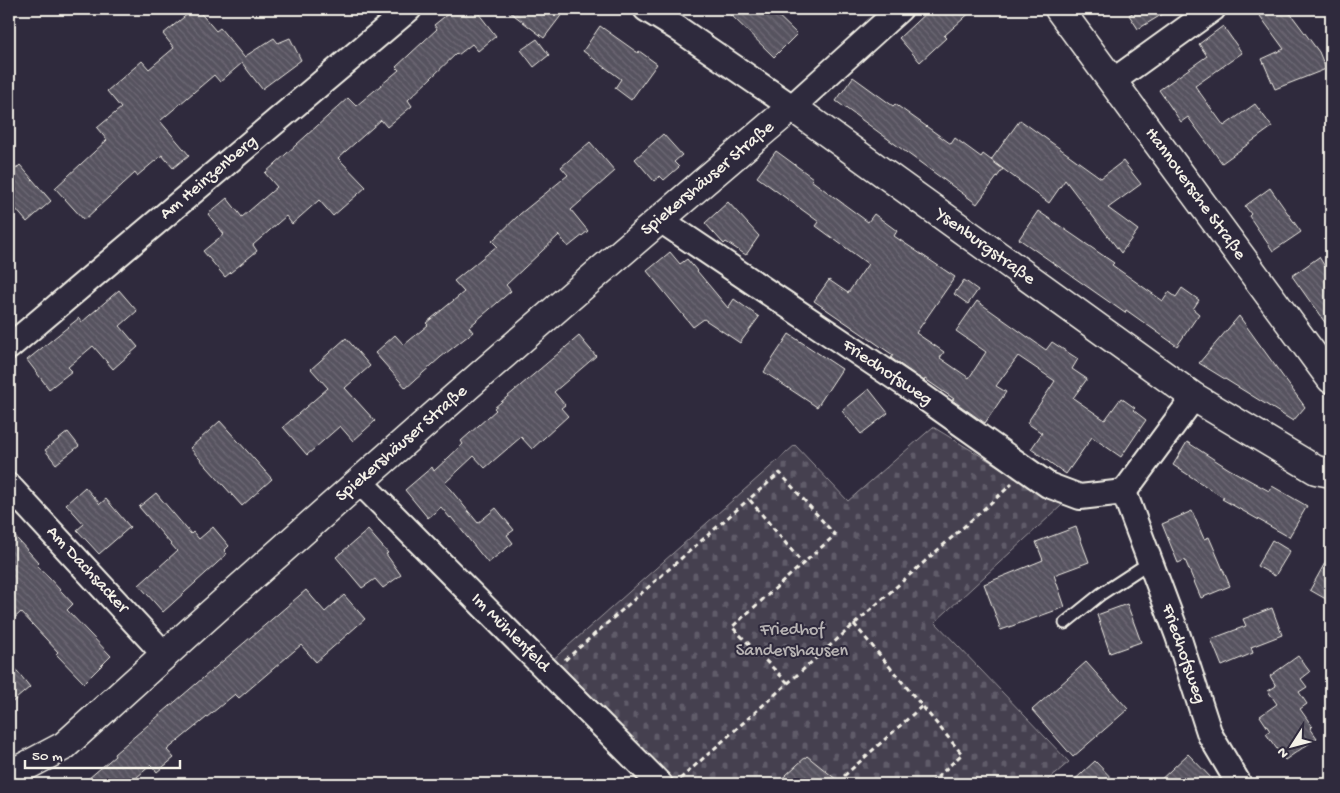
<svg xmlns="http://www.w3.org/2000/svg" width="1340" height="793" viewBox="0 0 1340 793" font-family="'Gochi Hand',sans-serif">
  <defs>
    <pattern id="cemetery-stones" width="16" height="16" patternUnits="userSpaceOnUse" patternTransform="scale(1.25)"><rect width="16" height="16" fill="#454050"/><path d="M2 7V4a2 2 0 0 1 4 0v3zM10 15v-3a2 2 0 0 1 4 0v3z" fill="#605c69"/></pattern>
    <pattern id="building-back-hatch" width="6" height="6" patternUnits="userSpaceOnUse" patternTransform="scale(1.25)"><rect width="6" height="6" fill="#56525f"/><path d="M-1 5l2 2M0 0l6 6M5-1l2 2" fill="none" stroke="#6f6b76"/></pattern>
  </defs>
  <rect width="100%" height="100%" fill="#2f2a3d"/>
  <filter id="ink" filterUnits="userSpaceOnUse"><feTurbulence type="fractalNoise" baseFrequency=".02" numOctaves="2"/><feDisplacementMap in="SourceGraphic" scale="10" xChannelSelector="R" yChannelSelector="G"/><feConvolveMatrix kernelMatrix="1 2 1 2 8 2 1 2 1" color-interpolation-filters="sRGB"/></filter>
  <g filter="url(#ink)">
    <polygon fill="url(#cemetery-stones)" stroke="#9c989c" points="933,427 1062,505 935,622 1069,762 1043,784 672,784 550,662 795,445 848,501"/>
    <g fill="url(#building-back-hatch)" stroke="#f4f1e8">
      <polygon points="194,9 197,9 216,31 220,28 244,57 274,38 278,43 290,38 301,60 262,89 242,63 220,82 214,75 160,121 189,155 173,168 162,155 137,176 135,173 84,220 55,188 107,140 97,128 121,108 107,91 142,61 149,69 174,48 163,34"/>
      <polygon points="454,9 475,9 496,36 478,51 472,44 458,55 457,53 408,100 412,106 387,127 381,120 338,158 366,187 333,216 319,200 292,224 286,216 253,245 257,251 225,277 203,251 224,234 208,214 227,198 242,217 277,187 265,173 348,98 356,106 399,70 396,67 437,29 434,25"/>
      <polygon points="506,9 566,9 544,38"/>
      <polygon points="725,9 771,9 797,34 774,57"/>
      <polygon points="930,9 974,9 944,36 946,38 920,62 899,38"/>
      <polygon points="1139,9 1171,9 1138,29 1129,15"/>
      <polygon points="1255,9 1287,9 1319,52 1326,69 1275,89 1262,59 1284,49"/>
      <polygon points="600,26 638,53 639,51 657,64 631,100 615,88 621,79 583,51"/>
      <polygon points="1223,26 1242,53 1195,86 1224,126 1255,104 1272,127 1222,163 1188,117 1181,122 1159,90 1207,56 1199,44"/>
      <polygon points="537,39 549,55 534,67 521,50"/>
      <polygon points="853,77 893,106 895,104 951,144 955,138 981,157 983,154 1003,169 977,204 836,101"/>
      <polygon points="1020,120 1101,178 1123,161 1141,184 1108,208 1138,230 1121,253 1065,180 1049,203 991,160"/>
      <polygon points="663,134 682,155 674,162 679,167 664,180 660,176 654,181 635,159"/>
      <polygon points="590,142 615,171 571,210 588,231 568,247 559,235 506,285 511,291 469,327 473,332 441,357 406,388 375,353 395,335 404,345 428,325 426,323 464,292 454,281 497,246 492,241 520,214 568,175 561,167"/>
      <polygon points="776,151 813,178 811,180 868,222 874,214 897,231 894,236 955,277 916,333 944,352 940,358 969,378 986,352 956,331 977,301 1046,350 1052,342 1078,359 1072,369 1087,379 1073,398 1105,420 1121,398 1135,408 1133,410 1146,420 1121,457 1092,437 1066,474 1031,449 1042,433 1027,423 1055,381 1018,356 996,386 1006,392 985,423 952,400 954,399 925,379 924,381 891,358 893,355 814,301 829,280 848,293 868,264 816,226 819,222 757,177"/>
      <polygon points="20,165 51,201 27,222 9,201 9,175"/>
      <polygon points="1270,188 1301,232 1273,251 1249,216 1251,214 1245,206"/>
      <polygon points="728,202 759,236 746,255 726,242 724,244 705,223"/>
      <polygon points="1038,211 1114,263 1112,265 1163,301 1169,292 1176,297 1182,288 1199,300 1193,309 1199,314 1177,346 1126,310 1125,313 1019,239"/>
      <polygon points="670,252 680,264 687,259 728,308 734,299 759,317 740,343 704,319 693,327 647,271"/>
      <polygon points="1319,257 1331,276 1331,331 1292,276"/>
      <polygon points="964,280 978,290 968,304 954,294"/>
      <polygon points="119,290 137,311 120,326 138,347 113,369 93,346 68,367 72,371 49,389 27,360 79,318 82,322"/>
      <polygon points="1239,316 1305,407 1293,421 1199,363"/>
      <polygon points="789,334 842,369 817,407 764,372"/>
      <polygon points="579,336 596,356 554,392 565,405 561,408 568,416 532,449 521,437 485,468 474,456 445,483 478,523 496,508 514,530 507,535 513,543 488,563 451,517 450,518 441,507 428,518 405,490 432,467 434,471 463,444 461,441 496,410 494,408"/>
      <polygon points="346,338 370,366 345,388 375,421 353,441 340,426 307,455 283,427 328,388 311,369"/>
      <polygon points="869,389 888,413 861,434 842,411"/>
      <polygon points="220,421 272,479 242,506 190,448"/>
      <polygon points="68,432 79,446 56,464 45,450"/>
      <polygon points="1187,442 1229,469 1269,491 1272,486 1307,506 1289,537 1222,499 1224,498 1173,465"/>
      <polygon points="85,487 100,504 106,499 130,527 99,554 77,530 84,524 66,504"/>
      <polygon points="156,493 191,534 193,532 199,539 213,527 229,546 224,551 227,554 163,612 139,585 177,551 139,507"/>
      <polygon points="1192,511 1204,539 1209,537 1230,586 1201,598 1185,560 1178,563 1162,524"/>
      <polygon points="1076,527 1089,562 1054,575 1065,607 1001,630 984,584 1043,560 1036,542"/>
      <polygon points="9,530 39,563 37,565 73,604 67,610 111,656 84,683 56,654 58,652 21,612 9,623"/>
      <polygon points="368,530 388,553 386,554 401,575 383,588 375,579 362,588 336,557"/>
      <polygon points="1272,540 1290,551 1275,576 1257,566"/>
      <polygon points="1331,552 1331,602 1310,590"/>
      <polygon points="306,590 325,612 344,595 365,619 316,662 301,645 239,698 235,694 167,750 174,758 157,772 151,765 129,784 82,784 115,756 114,754"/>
      <polygon points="1127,604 1141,642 1110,653 1097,615"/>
      <polygon points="1272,608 1282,635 1251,647 1253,653 1222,666 1211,639 1246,626 1243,619"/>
      <polygon points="1298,656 1310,672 1301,679 1307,687 1299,692 1307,704 1300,709 1312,726 1310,728 1317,738 1285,760 1266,734 1270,731 1260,716 1277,704 1268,691 1276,686 1270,676"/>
      <polygon points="9,661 30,687 9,705"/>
      <polygon points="1086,662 1128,709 1073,757 1032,710"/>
      <polygon points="1188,754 1217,784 1156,784"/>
      <polygon points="807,756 842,784 776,784"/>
      <polygon points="1095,761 1117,784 1070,784"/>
    </g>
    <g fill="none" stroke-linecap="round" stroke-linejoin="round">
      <defs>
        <polyline id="lane" points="1065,623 1101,594 1150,562"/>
        <g id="street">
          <polyline points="646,9 677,28 792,107 900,9"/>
          <polyline points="1113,81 1213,9"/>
          <polyline points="659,219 915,391 1048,485 1080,497 1124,492 1178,636 1210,735 1239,784"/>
          <polyline points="9,347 409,9"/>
          <polyline points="359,481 660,784"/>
          <polyline points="9,486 165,655"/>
          <polyline points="1124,492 1194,397"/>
        </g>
        <g id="secondary">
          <polyline points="1059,9 1331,379"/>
          <path d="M 9,775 L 64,746 C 303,529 545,316 792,107 L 1194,397 L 1316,470 L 1331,473"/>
        </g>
      </defs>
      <use href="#lane" stroke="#f4f1e8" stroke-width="15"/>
      <use href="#street" stroke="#f4f1e8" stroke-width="28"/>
      <use href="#secondary" stroke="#f4f1e8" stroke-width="31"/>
      <g stroke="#f4f1e8" stroke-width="3" stroke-dasharray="5 4" stroke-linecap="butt">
        <polyline points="854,624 962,754 930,784"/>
        <polyline points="565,660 749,499"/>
        <polyline points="788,683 732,627 835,535 780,473 749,499 803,564"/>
        <polyline points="844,776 922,706"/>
        <polyline points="680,779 1012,484"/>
      </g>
      <use href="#lane" stroke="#2f2a3d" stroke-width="11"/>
      <use href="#street" stroke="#2f2a3d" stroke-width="24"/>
      <use href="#secondary" stroke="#2f2a3d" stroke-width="28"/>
    </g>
  </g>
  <g text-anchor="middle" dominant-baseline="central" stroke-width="4" stroke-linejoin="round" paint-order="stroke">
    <g font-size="18" fill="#f4f1e8" stroke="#2f2a3d">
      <text transform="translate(209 178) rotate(-40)">Am Heinzenberg</text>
      <text transform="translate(708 179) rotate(-40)">Spiekershäuser Straße</text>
      <text transform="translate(1195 194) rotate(54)">Hannoversche Straße</text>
      <text transform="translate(985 247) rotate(36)">Ysenburgstraße</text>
      <text transform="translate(887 373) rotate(34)">Friedhofsweg</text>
      <text transform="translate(402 444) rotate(-41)">Spiekershäuser Straße</text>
      <text transform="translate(87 570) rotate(47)">Am Dachsacker</text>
      <text transform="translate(510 633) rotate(45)">Im Mühlenfeld</text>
      <text transform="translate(1183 654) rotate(71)">Friedhofsweg</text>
    </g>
    <g font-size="18" fill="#b7b3b3" stroke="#2f2a3d">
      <text x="792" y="630">Friedhof<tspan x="792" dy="21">Sandershausen</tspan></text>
    </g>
  </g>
  <rect width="1340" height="793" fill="none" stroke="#2f2a3d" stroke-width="30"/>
  <rect x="15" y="15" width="1310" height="763" fill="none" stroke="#f4f1e8" stroke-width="2" filter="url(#ink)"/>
  <g transform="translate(1292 746) rotate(234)" stroke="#2f2a3d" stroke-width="4" paint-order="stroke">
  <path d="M0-4L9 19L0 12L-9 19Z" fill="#f4f1e8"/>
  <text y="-8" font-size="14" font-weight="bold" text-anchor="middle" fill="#f4f1e8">N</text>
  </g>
  <path d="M25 760v8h155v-8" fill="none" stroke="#f4f1e8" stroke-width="2.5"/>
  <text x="32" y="760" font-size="15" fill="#f4f1e8" stroke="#2f2a3d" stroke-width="4" paint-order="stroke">50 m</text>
</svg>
